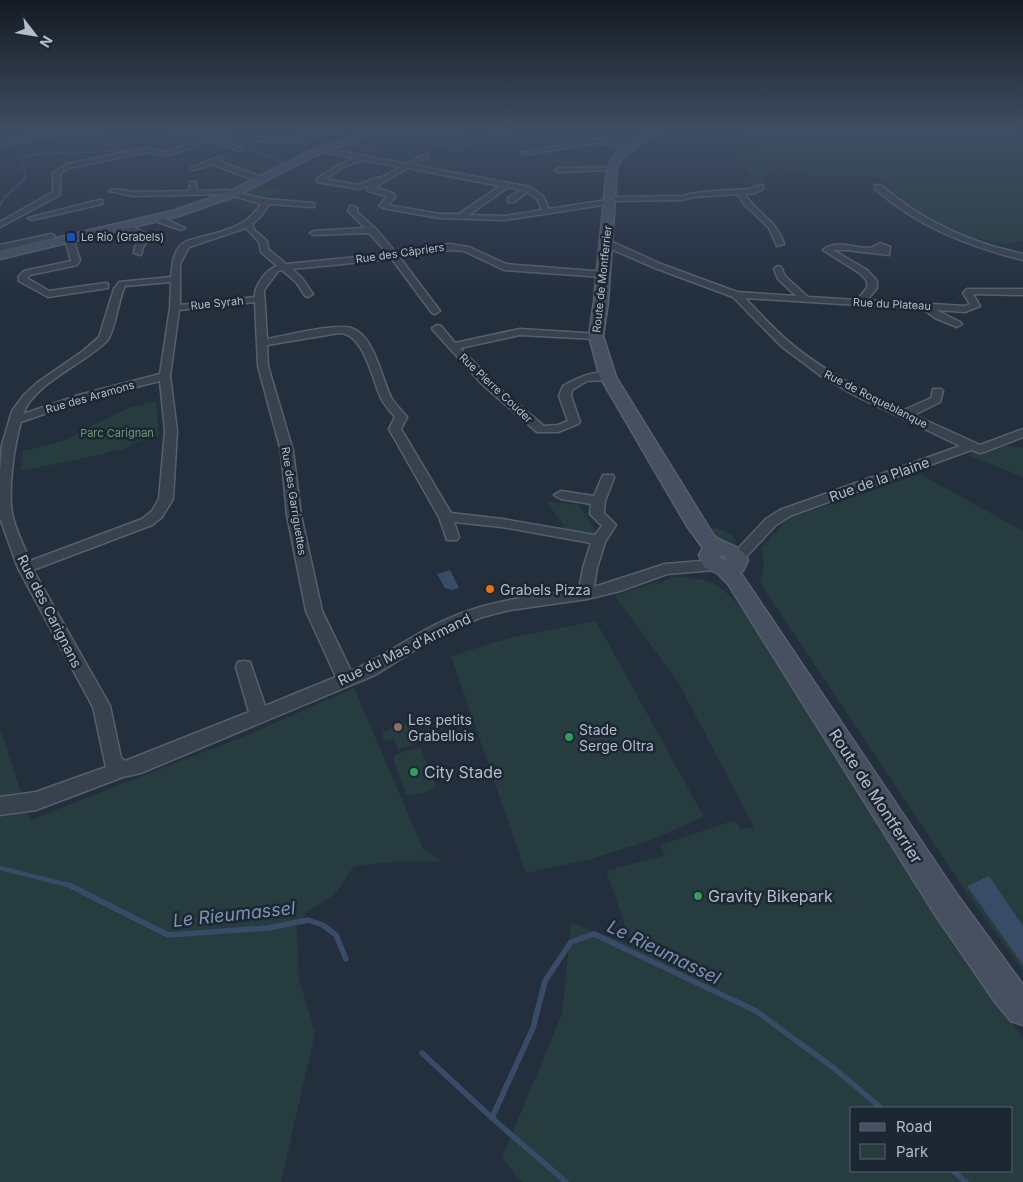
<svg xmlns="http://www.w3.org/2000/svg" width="1023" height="1182" viewBox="0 0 1023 1182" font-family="Inter,sans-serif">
  <rect width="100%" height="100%" fill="#242f3e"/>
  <g fill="#263c3f" fill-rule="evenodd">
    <polygon points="389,129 457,129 460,130 457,132 478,136 464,138 466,139 462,142 470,143 491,135 461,151 391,140 371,151 345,146"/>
    <polygon points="740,129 802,129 852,133 851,129 1023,129 1023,241 1005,244 960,235 904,203 878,175 808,175 787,169 775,168 755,186 741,181 751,176 738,157 756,155 760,147 749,146"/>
    <polygon points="246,160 265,161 256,164 270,170 260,175 254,175 264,172 263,170 254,169 248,173 244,171 246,170 244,168 241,170 231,166"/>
    <polygon points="260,185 282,190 264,199 242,194"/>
    <polygon points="227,198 240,198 260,204 255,213 218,201"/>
    <polygon points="156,401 159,435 135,442 122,450 108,452 104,454 20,471 23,451 66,440 89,427 129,408"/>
    <polygon points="995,444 1023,448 1023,477 968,455"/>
    <path d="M 920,474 L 1023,531 L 1023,971 L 968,895 L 760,583 C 763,570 766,561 761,548 L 787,519 Z"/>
    <polygon points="546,501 579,505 597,533 561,528 564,525"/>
    <path d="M 708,528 C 719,527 734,532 737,544 L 720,541 Z"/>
    <path d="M 672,577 C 715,578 718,583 747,614 L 921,895 L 1023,1038 L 1023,1182 L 522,1182 L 502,1158 L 562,1014 L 571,923 L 632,945 L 606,871 L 665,855 L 660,845 L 735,820 L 741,829 L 754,827 L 678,682 L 615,596 L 656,582 L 658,584 ZM 852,1108 L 1012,1108 L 1012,1171 L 852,1171 Z"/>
    <polygon points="596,621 704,817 648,841 591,859 526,873 451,656 509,638"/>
    <polygon points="354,688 423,849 444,862 405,861 354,866 334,895 308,911 297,925 299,979 315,1033 281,1182 0,1182 0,728 30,820 250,734"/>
    <polygon points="413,721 422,741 398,750 393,738 385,741 382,732"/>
    <path d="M 416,748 L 421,749 L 436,785 C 430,792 416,796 406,795 L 393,758 L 396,754 Z"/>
  </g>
  <g fill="#394c67">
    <polygon points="450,570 459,588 452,590 445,588 437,574"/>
    <polygon points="989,876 1023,926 1023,965 967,886"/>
  </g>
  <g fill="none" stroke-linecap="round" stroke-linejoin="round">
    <g stroke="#394c67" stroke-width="2">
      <polyline points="225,132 220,137 284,163"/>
      <polyline points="0,205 5,197 26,177 21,159 34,154 137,150 178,134 208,135 232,129"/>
    </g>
    <polyline stroke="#394c67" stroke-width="4.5" points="0,868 72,886"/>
    <g stroke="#394c67" stroke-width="5.5">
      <polyline points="69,885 168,935 268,928 308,920 323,925 336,935 346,959"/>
      <polyline points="422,1053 492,1118 533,1028 545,981 571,942 594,934 756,1011 835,1069 881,1108"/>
      <polyline points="492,1118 566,1182"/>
      <polyline points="953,1171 966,1182"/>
    </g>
    <defs>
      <g id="street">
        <polygon points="79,129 105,129 61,134 0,146 0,142 61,130"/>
        <path d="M 334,129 L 343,129 L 298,143 L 256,141 L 253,139 L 256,137 C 289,139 302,139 334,129 Z"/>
        <polygon points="503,129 512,129 493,136 490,134"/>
        <polygon points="208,137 221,140 244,150 239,151 208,141 167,156 147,152 69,168 60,174 60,195 0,227 0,222 53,192 53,173 67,164 147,148 167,152"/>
        <polygon points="595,139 611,141 629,150 626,152 608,144 595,143 524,155 521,153"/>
        <path d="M 322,148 L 406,164 L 424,155 L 428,155 L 428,157 L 414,165 L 530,187 L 543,196 L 549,209 L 607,200 L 607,197 L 610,197 L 682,196 C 703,190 725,191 747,189 C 753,189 757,185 763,185 L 763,189 L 755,193 L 745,194 C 757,215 775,217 784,244 L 777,246 L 769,228 L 744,204 L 738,194 L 693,197 L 682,200 L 612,201 L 609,204 L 505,220 L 439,218 L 383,208 L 379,206 L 387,196 L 368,191 L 367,186 L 359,189 L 317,182 L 317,178 L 339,165 L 354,158 L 320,151 L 319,150 ZM 362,160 L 401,167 L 380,178 L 375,178 L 358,185 L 326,179 L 343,167 ZM 408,168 L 500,186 L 459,214 L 439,214 L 388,205 L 395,197 L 393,193 L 375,187 ZM 508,187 L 521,190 L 508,198 L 508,202 L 514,202 L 527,192 L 537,199 L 542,210 L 505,216 L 469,215 Z"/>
        <polygon points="221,156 224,158 218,161 267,179 263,181 243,176 212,164 194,170 191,168"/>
        <polygon points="614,167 614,169 612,170 558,172 555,170 558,168"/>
        <path d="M 190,182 L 196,182 L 197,191 L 227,190 L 264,199 L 314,203 L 314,207 L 311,207 L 269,204 L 261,216 L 252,224 L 255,231 L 267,241 L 268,249 L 286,264 L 388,254 L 369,233 L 314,235 L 310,233 L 314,231 L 365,228 L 348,211 L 350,206 L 353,206 L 357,208 L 357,212 L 375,228 L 396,253 L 449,244 L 469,247 L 506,264 L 606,272 L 606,276 L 603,277 L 504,270 L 464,251 L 449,250 L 400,258 L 440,311 L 435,314 L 432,313 L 392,259 L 292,269 L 302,278 L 313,294 L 308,297 L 305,296 L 296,282 L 282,270 L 278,271 L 264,290 L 267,339 C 284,336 336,323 351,328 C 375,335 381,379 392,399 C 396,405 402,411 407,417 L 401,429 L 451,513 L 502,519 L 595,535 L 602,526 L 590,514 L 591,504 L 561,499 L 554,495 L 561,491 L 594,496 L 603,475 L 613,475 L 614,478 L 605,501 L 604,513 L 616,525 L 605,542 L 597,568 L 594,587 L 665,564 L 714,560 L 719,561 L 721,565 L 719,569 L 714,570 L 667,574 L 620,591 L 587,599 L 510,610 L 482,617 L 456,628 L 418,648 L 375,675 L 141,773 L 123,777 L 36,810 L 0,815 L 0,797 L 36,792 L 106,767 L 93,707 L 18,568 L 0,518 L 0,472 L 2,445 L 12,411 L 24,395 L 38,382 L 83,351 L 99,337 L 114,289 L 119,282 L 171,277 C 172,266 173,252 182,244 C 187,240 195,239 201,237 C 225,231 247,226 261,204 L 227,194 L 134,196 L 109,191 L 113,189 L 134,192 L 189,191 ZM 246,228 L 259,242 L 261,252 L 277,266 C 267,269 254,286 255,297 L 180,305 L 180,264 L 189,247 ZM 171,282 L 170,308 L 160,374 L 79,395 L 23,414 C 35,382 83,365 107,341 C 115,332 118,300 125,286 ZM 255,302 L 258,366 L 281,451 L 287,515 L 306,611 L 336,677 L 265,706 L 250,662 L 244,661 L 238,662 L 236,667 L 249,712 L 125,761 L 121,758 L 110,706 L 33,570 L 152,525 L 162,517 L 173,499 L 177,431 L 170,376 L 179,310 ZM 339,333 C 364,333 372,379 381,398 C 384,405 390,411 395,417 L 389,429 L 439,517 L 447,540 L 457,540 L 459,537 L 454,522 L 502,527 L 591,543 L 583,568 L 579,590 C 533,596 488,600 445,620 C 413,634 384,657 351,671 L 322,611 L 301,515 L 293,451 L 268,366 L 267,345 ZM 160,381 L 165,431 L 159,499 L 152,511 L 142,519 L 30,561 C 24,547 17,532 13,518 C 7,493 14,446 21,422 L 87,399 Z"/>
        <path d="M 875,185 L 881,185 C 923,222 969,242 1023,254 L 1023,260 C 967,246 919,227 875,189 Z"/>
        <polygon points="99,200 102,200 102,204 32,220 28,218"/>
        <polygon points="155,217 161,217 185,228 181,230 155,221"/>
        <polygon points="123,225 129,225 151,236 143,247 141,255 134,253 135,247 142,237 123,229"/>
        <polygon points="51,234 55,236 54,238 0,251 0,245"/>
        <polygon points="66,237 73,239 80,260 77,265 30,275 27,278 49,291 105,283 108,284 108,288 48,297 19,281 19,276 24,271 71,261 65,239"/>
        <path d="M 604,242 L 615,243 L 661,264 L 737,292 L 796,296 L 778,279 L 774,269 L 778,266 L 781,267 L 785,276 L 808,297 L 857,300 L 867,288 L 867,281 L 861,274 L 823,250 C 836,239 853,248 868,248 C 872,248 876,245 880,243 L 890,247 L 889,255 L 846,250 L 833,250 L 867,270 L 877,281 L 877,288 L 867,300 L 965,306 L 970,304 L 963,293 L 967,289 L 1023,289 L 1023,295 L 973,294 L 980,306 L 965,312 L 936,310 L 960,322 L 962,324 L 957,327 L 935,318 L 923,309 L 745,298 C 759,313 773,328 789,342 C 823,371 863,391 904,410 L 931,398 L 933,389 L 941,389 L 943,391 L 940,402 L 914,415 L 980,445 L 1023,429 L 1023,437 L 984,452 L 980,453 L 971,450 L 790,516 L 776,525 L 743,560 L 733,560 L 731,557 L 733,554 L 766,519 L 780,510 L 960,446 L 856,396 L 821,376 L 781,346 L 733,297 L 655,268 L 604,246 Z"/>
        <path d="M 437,325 L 441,326 L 455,343 L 520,329 L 600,334 L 601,336 L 596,339 L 520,335 L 460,348 L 503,392 L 544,426 L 558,425 L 568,421 L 559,396 L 563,386 C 575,379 601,366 613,377 L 608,380 L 587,381 L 572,390 L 571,396 L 580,422 L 578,424 L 558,432 L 537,432 L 482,384 L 433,330 L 432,328 Z"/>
      </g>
      <g id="secondary">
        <polygon points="375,129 387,129 316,155 236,196 179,216 0,259 0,251 172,211 228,192 310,151"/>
        <path d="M 651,129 L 660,129 L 622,158 L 617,168 L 608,302 L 603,336 L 616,377 L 714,536 C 728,547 739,542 748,560 L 743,571 L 740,572 L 958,896 L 1023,985 L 1023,1025 L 1011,1021 L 995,1002 L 936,916 L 728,584 L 717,573 L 704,567 L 699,555 L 703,548 L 687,526 L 600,377 L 589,336 L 594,302 L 607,168 L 615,154 ZM 719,556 L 723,556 L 728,560 L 720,558 Z"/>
      </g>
    </defs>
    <use href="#street" stroke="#565f6c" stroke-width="3"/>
    <use href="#secondary" stroke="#565f6c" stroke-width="3"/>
    <use href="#street" fill="#38414e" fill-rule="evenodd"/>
    <use href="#secondary" fill="#465061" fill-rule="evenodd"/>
  </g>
  <linearGradient id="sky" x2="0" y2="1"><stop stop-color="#141a22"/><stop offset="0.44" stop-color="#3f4d63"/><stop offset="1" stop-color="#3f4d63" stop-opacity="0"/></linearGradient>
  <rect width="1023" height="294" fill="url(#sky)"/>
  <rect fill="#1a4fb4" stroke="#1d2633" stroke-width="2" x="66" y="232" width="10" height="10" rx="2.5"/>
  <circle fill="#e8710a" stroke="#1d2633" stroke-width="2" cx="490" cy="589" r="5"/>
  <circle fill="#8d6e63" stroke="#1d2633" stroke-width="2" cx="398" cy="727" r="5"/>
  <g fill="#2e9e5b" stroke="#1d2633" stroke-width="2">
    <circle cx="569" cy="737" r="5"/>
    <circle cx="414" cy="772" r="5"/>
    <circle cx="698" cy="896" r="5"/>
  </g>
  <g text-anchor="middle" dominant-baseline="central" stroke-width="5" stroke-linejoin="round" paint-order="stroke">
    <g font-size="11" fill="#b4bcc9" stroke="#1d2633" text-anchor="start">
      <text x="81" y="237">Le Rio (Grabels)</text>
    </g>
    <g font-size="11" fill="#b4bcc9" stroke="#1d2633">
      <text transform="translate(400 253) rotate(-8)">Rue des Câpriers</text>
      <text transform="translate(602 279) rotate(-84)">Route de Montferrier</text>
      <text transform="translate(217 303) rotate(-6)">Rue Syrah</text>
      <text transform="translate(892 304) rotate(3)">Rue du Plateau</text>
      <text transform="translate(496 388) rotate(43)">Rue Pierre Couder</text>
      <text transform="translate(90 397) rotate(-16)">Rue des Aramons</text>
      <text transform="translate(876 399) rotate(27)">Rue de Roqueblanque</text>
      <text transform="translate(294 501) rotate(81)">Rue des Garriguettes</text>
    </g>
    <g font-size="11" fill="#6b9a76" stroke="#1d2633">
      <text x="117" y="433">Parc Carignan</text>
    </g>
    <g font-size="14" fill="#b4bcc9" stroke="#1d2633">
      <text transform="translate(879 479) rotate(-20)">Rue de la Plaine</text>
      <text transform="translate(50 611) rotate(63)">Rue des Carignans</text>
      <text transform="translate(404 649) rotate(-26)">Rue du Mas d'Armand</text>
    </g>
    <g font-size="14" fill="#b4bcc9" stroke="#1d2633" text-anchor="start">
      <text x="500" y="589">Grabels Pizza</text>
      <text x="408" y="719">Les petits<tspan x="408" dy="16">Grabellois</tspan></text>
      <text x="579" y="729">Stade<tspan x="579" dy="16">Serge Oltra</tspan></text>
    </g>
    <g font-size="16" fill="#b4bcc9" stroke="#1d2633" text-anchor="start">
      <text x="424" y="772">City Stade</text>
      <text x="708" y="896">Gravity Bikepark</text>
    </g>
    <g font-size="16" fill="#b4bcc9" stroke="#1d2633">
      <text transform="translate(876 796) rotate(57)">Route de Montferrier</text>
    </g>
    <g font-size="18" font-style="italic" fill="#7c92b1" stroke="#1d2633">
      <text transform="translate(234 914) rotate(-6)">Le Rieumassel</text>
      <text transform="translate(664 952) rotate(26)">Le Rieumassel</text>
    </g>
  </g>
  <rect x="850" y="1107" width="162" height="65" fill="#1d2633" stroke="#59626f"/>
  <rect x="860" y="1123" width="25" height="8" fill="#465061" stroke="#59626f"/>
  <text x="896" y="1132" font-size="15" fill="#b4bcc9">Road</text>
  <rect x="860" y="1144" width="25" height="15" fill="#263c3f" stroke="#59626f"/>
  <text x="896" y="1157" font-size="15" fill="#b4bcc9">Park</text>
  <g transform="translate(35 35) rotate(121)" stroke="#1d2633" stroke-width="4" paint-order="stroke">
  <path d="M0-4L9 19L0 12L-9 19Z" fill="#b4bcc9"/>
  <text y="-8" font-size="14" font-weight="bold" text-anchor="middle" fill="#b4bcc9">N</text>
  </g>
</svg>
